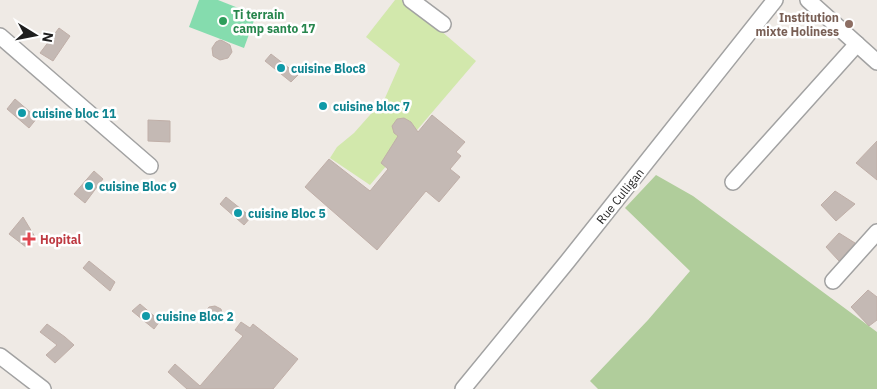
<svg xmlns="http://www.w3.org/2000/svg" width="877" height="389" viewBox="0 0 877 389" font-family="'IBM Plex Sans',sans-serif">
  <rect width="100%" height="100%" fill="#efeae5"/>
  <polygon fill="#d2e8ac" points="395,0 405,0 476,61 370,185 330,158 337,147 354,133 385,98 400,64 366,37"/>
  <polygon fill="#b0cd9b" points="656,175 693,196 877,332 877,389 598,389 590,381 648,320 690,271 625,208"/>
  <polygon fill="#85dcae" points="199,0 218,0 256,15 244,48 189,27"/>
  <g fill="#c4b9b4" stroke="#c0afa8">
    <polygon points="59,28 70,36 53,61 40,53"/>
    <polygon points="220,40 223,41 230,45 232,52 228,58 220,60 213,56 212,48 216,42"/>
    <polygon points="271,54 298,75 291,82 265,61"/>
    <polygon points="15,99 37,118 29,128 7,109"/>
    <polygon points="432,115 465,142 456,152 461,156 450,169 460,177 439,202 426,191 377,250 305,187 329,159 370,191 388,169 381,163 398,136 394,133 392,126 397,119 404,118 411,122 418,132"/>
    <polygon points="148,120 170,121 170,142 148,141"/>
    <polygon points="877,141 877,180 856,163"/>
    <polygon points="94,171 103,179 85,203 74,194"/>
    <polygon points="835,191 855,204 836,221 821,205"/>
    <polygon points="226,197 251,217 244,225 220,204"/>
    <polygon points="23,217 35,237 26,247 9,234"/>
    <polygon points="839,233 855,243 839,261 826,247"/>
    <polygon points="89,261 115,282 110,291 83,268"/>
    <polygon points="868,290 877,297 877,320 869,326 851,307"/>
    <polygon points="140,304 160,321 154,329 132,311"/>
    <polygon points="215,306 221,309 224,320 213,322 207,319 205,312 209,307"/>
    <polygon points="241,322 250,328 253,324 298,359 273,389 187,389 168,372 175,364 200,386 243,336 235,330"/>
    <polygon points="47,324 65,337 74,345 55,363 46,355 57,345 40,332"/>
  </g>
  <g fill="none" stroke-linecap="round" stroke-linejoin="round">
    <defs>
      <g id="street">
        <polyline points="411,0 443,24"/>
        <polyline points="808,0 877,62"/>
        <polyline points="0,36 150,166"/>
        <polyline points="733,182 857,44"/>
        <polyline points="833,281 877,232"/>
        <polyline points="0,356 43,389"/>
        <polyline points="463,389 567,262 775,0"/>
      </g>
    </defs>
    <use href="#street" stroke="#a2a2a2" stroke-width="18"/>
    <use href="#street" stroke="#fff" stroke-width="15"/>
  </g>
  <circle fill="#2e9e5b" stroke="#fff" stroke-width="2" cx="223" cy="21" r="5"/>
  <circle fill="#8d6e63" stroke="#fff" stroke-width="2" cx="849" cy="24" r="5"/>
  <g fill="#0f9aa8" stroke="#fff" stroke-width="2">
    <circle cx="281" cy="68" r="5"/>
    <circle cx="323" cy="106" r="5"/>
    <circle cx="22" cy="113" r="5"/>
    <circle cx="89" cy="186" r="5"/>
    <circle cx="238" cy="213" r="5"/>
    <circle cx="146" cy="316" r="5"/>
  </g>
  <path fill="#e0444e" stroke="#fff" stroke-width="2" d="M26.5 231.5h5v5h5v5h-5v5h-5v-5h-5v-5h5z"/>
  <g text-anchor="middle" dominant-baseline="central" stroke-width="5" stroke-linejoin="round" paint-order="stroke">
    <g font-size="12" font-weight="bold" fill="#27864d" stroke="#fff" text-anchor="start">
      <text x="233" y="14">Ti terrain<tspan x="233" dy="14">camp santo 17</tspan></text>
    </g>
    <g font-size="12" font-weight="bold" fill="#785e54" stroke="#fff" text-anchor="end">
      <text x="839" y="17">Institution<tspan x="839" dy="14">mixte Holiness</tspan></text>
    </g>
    <g font-size="12" font-weight="bold" fill="#0d838f" stroke="#fff" text-anchor="start">
      <text x="291" y="68">cuisine Bloc8</text>
      <text x="333" y="106">cuisine bloc 7</text>
      <text x="32" y="113">cuisine bloc 11</text>
      <text x="99" y="186">cuisine Bloc 9</text>
      <text x="248" y="213">cuisine Bloc 5</text>
      <text x="156" y="316">cuisine Bloc 2</text>
    </g>
    <g font-size="12" fill="#1e1e1e" stroke="#fff">
      <text transform="translate(620 196) rotate(-51)">Rue Culligan</text>
    </g>
    <g font-size="12" font-weight="bold" fill="#be3a42" stroke="#fff" text-anchor="start">
      <text x="40" y="239">Hopital</text>
    </g>
  </g>
  <g transform="translate(35 35) rotate(100)" stroke="#ffffff" stroke-width="4" paint-order="stroke">
  <path d="M0-4L9 19L0 12L-9 19Z" fill="#1e1e1e"/>
  <text y="-8" font-size="14" font-weight="bold" text-anchor="middle" fill="#1e1e1e">N</text>
  </g>
</svg>
